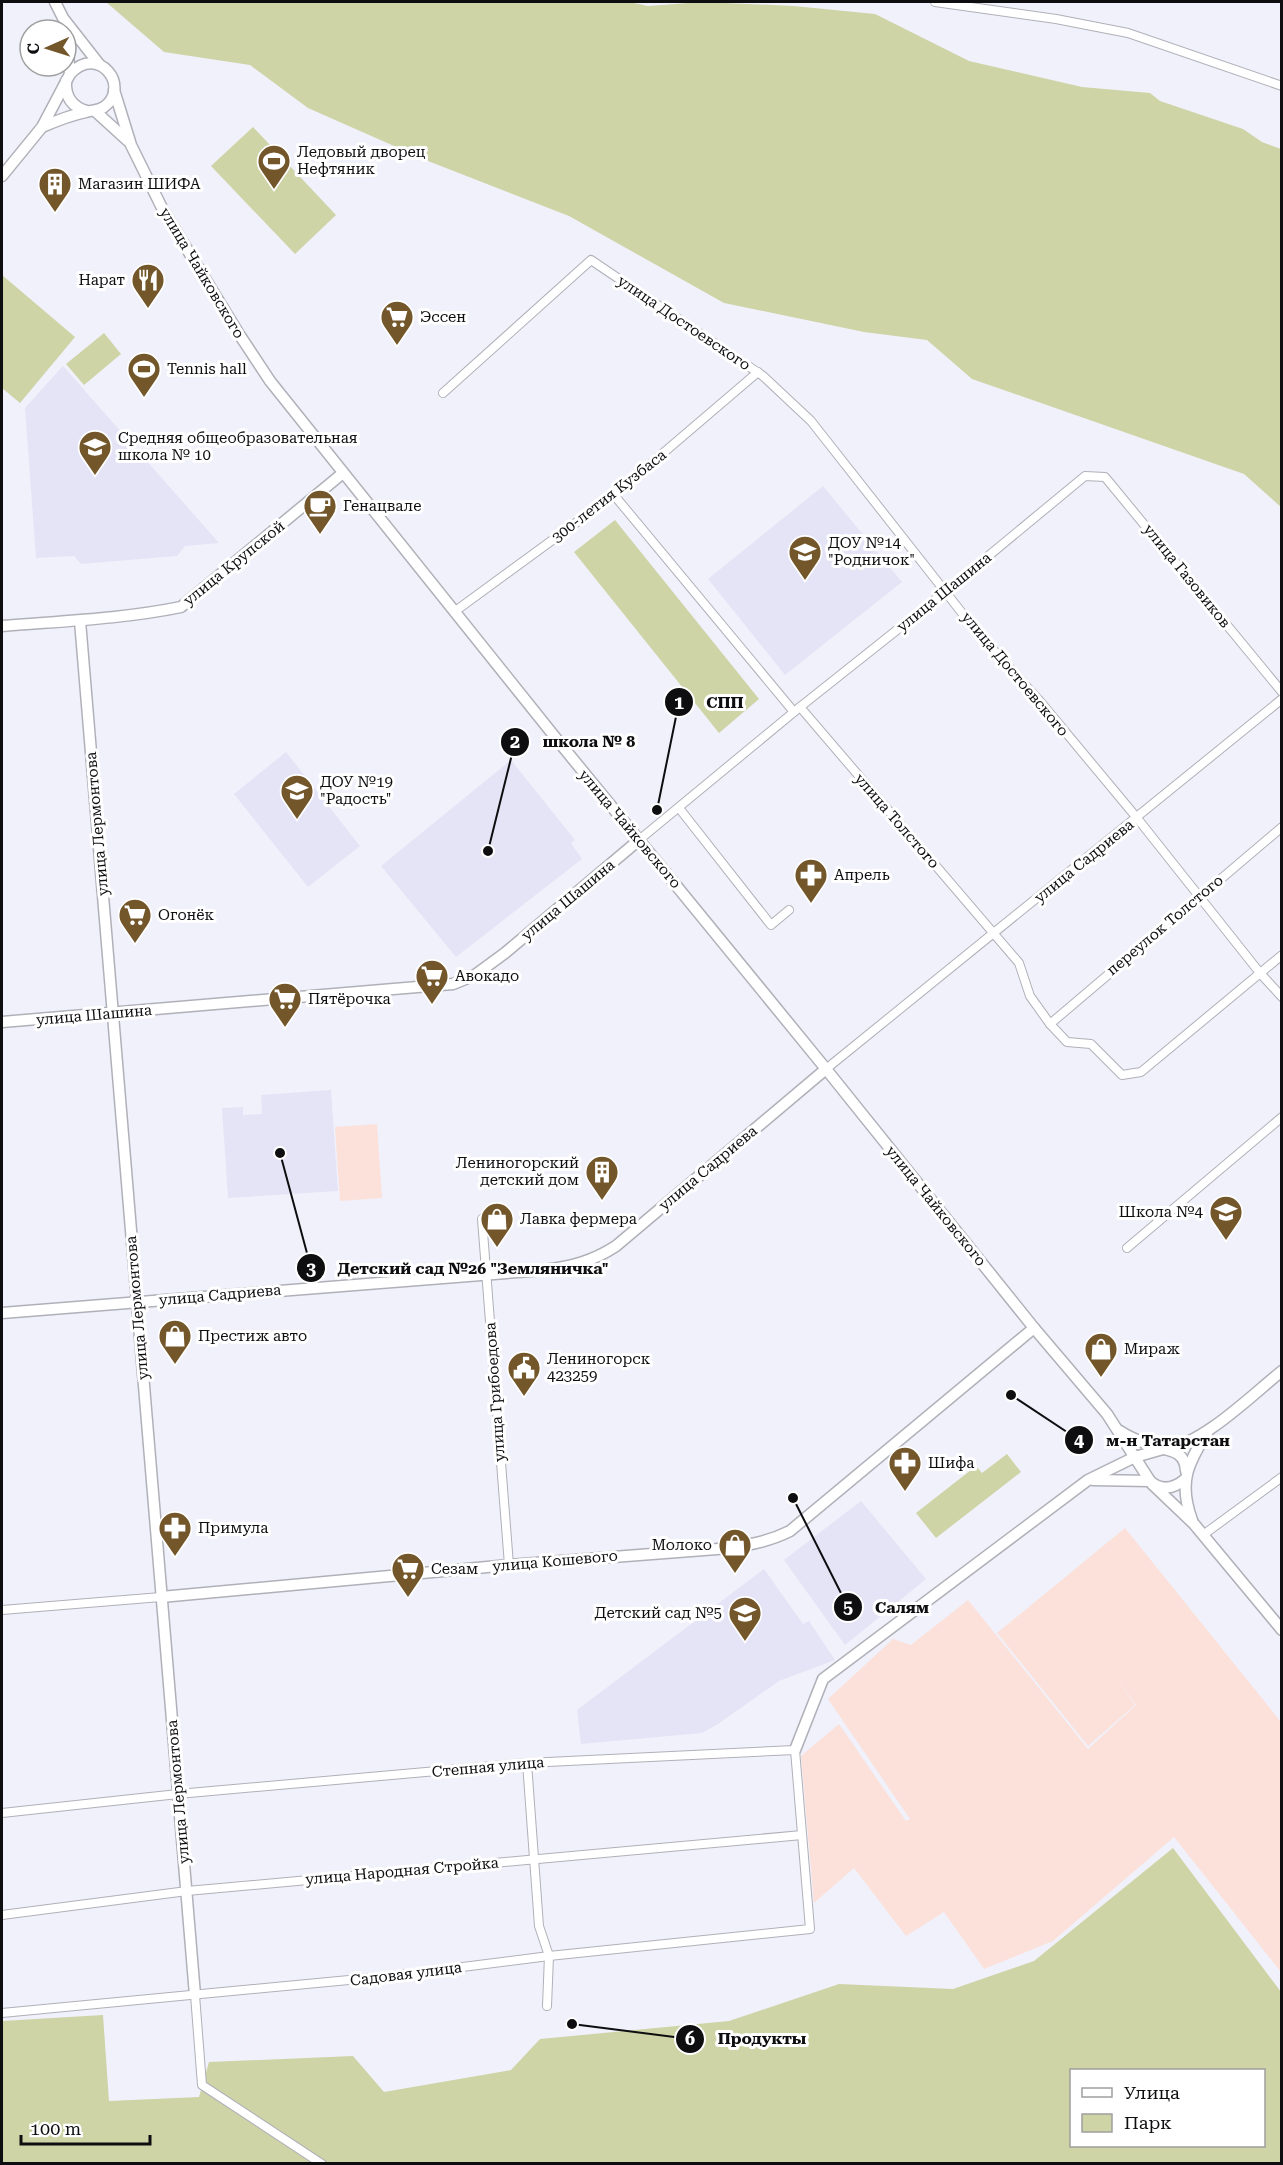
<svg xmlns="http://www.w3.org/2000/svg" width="1283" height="2165" viewBox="0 0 1283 2165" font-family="'Roboto Serif',serif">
  <rect width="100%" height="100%" fill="#f1f1fb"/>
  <g fill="#e5e4f6">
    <polygon points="63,366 219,543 185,546 177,556 81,564 74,556 36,558 25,408"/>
    <polygon points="823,486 902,582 785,675 708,579"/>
    <polygon points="286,752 360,846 308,887 234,794"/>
    <polygon points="511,760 575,840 571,843 582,859 456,957 381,866"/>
    <polygon points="331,1090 338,1191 228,1198 222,1108 243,1107 243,1115 262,1114 261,1095"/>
    <polygon points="861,1501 926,1579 845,1645 784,1560"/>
    <polygon points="764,1569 803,1624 809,1621 835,1660 779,1681 718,1724 702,1733 581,1744 577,1710"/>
  </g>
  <g fill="#fbe1da">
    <polygon points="377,1124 382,1198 340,1201 335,1127"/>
    <polygon points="1125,1528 1281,1722 1281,1972 1174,1837 1053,1941 984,1969 944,1912 906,1936 854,1868 814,1903 801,1756 839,1724 906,1821 910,1819 828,1699 893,1639 911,1645 968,1600 1088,1749 1136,1705 1116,1677 1135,1705 1088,1746 997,1633"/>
  </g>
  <g fill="#ced4a6" fill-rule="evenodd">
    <polygon points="106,2 629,2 648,6 702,2 794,6 875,14 969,61 1082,87 1150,93 1160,101 1243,129 1262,142 1281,149 1281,507 1244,474 972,379 927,340 864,332 724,303 569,216 428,161 308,108 250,65 164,52"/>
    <polygon points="253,127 336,215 295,254 211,166"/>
    <polygon points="2,275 75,337 20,403 2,388"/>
    <polygon points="104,333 121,354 84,385 66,364"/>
    <polygon points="615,520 759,699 719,733 574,552"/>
    <polygon points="1007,1454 1021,1472 936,1538 916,1513 976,1466 982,1473"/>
    <path d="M 1173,1848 L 1281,1992 L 1281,2163 L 2,2164 L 2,2021 L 103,2015 L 109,2101 L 199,2097 L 209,2062 L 353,2056 L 384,2092 L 511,2070 L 540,2039 L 729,2021 L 839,1984 L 953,1989 L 1034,1961 ZM 1072,2070 L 1264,2070 L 1264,2146 L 1072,2146 Z"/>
  </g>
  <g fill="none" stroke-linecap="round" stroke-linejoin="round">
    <defs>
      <g id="street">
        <polyline points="935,2 1056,19 1128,33 1282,86"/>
        <polyline points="443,393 591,260 763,376 811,421 977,632 1038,699 1137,818 1260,973 1282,997"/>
        <polyline points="614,495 794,712"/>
        <polyline points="454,612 614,495 758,372"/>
        <polyline points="800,707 1019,963 1030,996 1050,1024 1067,1042 1091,1044 1122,1075 1141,1072 1282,955"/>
        <polyline points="679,808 771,925 789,910"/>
        <polyline points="639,840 800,707 946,591 1085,476 1105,477 1282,692"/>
        <polyline points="1050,1024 1282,827"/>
        <polyline points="826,1069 1282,699"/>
        <polyline points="482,1219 509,1565"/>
        <polyline points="1127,1248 1282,1117"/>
        <polyline points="1203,1535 1282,1477"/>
        <polyline points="2,1610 161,1597"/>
        <polyline points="527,1763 539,1926 549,1956 547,2006"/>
        <polyline points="2,1813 178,1794 527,1763 795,1750 810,1929 549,1956 391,1976 2,2013"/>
        <polyline points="2,1915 187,1891 802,1835"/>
        <polyline points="195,1995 202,2085 322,2164"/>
      </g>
      <g id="secondary">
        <polyline points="55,2 63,18 99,64"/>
        <polyline points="66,35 70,74"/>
        <path d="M 66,81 C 65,97 72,107 87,111"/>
        <polyline points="114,90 131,145 163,210 237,331 270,381 563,747 826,1069 1034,1328 1107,1414 1150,1481"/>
        <polyline points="95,111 128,141"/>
        <path d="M 2,176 L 42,127 L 70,74 C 98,43 132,87 104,107 C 98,111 93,110 86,112 C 71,115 56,121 42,127"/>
        <polyline points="80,621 195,1995"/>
        <path d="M 2,626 C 62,621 122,619 181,607 L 343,473"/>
        <polyline points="2,1022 453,984 475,975 505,953 639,840"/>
        <path d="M 2,1313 L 543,1270 C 571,1267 593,1261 616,1246 L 826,1069"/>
        <path d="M 1120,1431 C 1130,1438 1144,1443 1156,1447 C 1171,1451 1185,1451 1186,1471"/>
        <path d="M 1166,1449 C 1203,1444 1253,1394 1282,1371"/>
        <path d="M 1093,1480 L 1150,1481 C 1161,1491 1173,1489 1184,1480"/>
        <polyline points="1152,1484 1194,1524 1282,1630"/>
        <path d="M 1192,1520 C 1178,1482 1188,1463 1208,1431"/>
        <path d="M 161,1597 L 509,1565 L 717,1549 C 743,1546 766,1543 790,1531 L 1034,1328"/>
        <polyline points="795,1750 823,1679 1088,1480 1135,1457 1163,1449"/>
      </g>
    </defs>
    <use href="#street" stroke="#b0b0b9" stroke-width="10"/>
    <use href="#secondary" stroke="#b0b0b9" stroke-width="13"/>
    <use href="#street" stroke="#fff" stroke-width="8"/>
    <use href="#secondary" stroke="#fff" stroke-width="10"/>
  </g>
  <defs>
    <symbol id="stadium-pin" viewBox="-11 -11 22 30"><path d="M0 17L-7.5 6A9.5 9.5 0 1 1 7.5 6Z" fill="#73562a" stroke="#fff"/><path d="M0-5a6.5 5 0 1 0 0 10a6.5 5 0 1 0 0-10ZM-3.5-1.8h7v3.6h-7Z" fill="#fff"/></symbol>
    <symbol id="building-pin" viewBox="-11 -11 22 30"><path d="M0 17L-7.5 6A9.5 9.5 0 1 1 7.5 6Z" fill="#73562a" stroke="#fff"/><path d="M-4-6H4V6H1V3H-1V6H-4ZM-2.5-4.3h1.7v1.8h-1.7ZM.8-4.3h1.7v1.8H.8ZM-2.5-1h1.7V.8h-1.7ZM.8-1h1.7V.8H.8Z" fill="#fff"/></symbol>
    <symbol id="restaurant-pin" viewBox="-11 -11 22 30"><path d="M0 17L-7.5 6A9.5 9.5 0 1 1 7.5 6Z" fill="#73562a" stroke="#fff"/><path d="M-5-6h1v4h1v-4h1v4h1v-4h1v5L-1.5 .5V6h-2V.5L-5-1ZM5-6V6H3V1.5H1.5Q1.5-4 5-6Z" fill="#fff"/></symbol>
    <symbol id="supermarket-pin" viewBox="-11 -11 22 30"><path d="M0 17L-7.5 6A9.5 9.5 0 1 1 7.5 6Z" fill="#73562a" stroke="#fff"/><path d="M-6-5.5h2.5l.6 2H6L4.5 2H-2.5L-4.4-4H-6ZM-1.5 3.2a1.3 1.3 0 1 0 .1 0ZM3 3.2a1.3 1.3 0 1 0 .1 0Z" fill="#fff"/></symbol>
    <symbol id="school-pin" viewBox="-11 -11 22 30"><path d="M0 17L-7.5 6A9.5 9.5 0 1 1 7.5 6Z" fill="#73562a" stroke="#fff"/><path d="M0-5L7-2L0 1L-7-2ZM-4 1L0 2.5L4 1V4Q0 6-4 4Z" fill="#fff"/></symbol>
    <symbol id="cafe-pin" viewBox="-11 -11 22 30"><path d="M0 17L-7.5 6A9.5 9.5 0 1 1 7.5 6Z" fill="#73562a" stroke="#fff"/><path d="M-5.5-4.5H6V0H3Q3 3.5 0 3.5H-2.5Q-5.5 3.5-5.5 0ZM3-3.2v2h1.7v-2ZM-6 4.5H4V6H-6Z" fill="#fff"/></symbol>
    <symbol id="pharmacy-pin" viewBox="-11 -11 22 30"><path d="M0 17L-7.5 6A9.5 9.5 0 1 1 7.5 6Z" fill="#73562a" stroke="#fff"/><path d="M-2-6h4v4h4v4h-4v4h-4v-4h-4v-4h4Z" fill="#fff"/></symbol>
    <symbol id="shop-pin" viewBox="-11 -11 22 30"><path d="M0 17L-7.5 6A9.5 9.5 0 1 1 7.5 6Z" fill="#73562a" stroke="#fff"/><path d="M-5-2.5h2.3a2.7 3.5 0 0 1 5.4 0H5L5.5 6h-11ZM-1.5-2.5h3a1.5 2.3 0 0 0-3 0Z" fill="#fff"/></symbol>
    <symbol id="civic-pin" viewBox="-11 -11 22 30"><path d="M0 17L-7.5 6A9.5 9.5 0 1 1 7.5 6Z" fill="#73562a" stroke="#fff"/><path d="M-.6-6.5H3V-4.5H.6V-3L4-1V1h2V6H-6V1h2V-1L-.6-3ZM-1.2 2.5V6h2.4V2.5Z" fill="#fff"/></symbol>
  </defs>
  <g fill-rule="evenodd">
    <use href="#stadium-pin" x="255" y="142" width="38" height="52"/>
    <use href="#building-pin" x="36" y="165" width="38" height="52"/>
    <use href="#restaurant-pin" x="129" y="261" width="38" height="52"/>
    <use href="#supermarket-pin" x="378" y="298" width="38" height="52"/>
    <use href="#stadium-pin" x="125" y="350" width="38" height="52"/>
    <use href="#school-pin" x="76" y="428" width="38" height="52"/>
    <use href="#cafe-pin" x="301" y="487" width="38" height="52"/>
    <use href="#school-pin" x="786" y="533" width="38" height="52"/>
    <use href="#school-pin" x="278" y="772" width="38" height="52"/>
    <use href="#pharmacy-pin" x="792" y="856" width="38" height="52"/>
    <use href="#supermarket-pin" x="116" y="896" width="38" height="52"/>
    <use href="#supermarket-pin" x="413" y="957" width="38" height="52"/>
    <use href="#supermarket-pin" x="266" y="980" width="38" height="52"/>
    <use href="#building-pin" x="583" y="1153" width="38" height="52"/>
    <use href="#school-pin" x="1207" y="1193" width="38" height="52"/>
    <use href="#shop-pin" x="478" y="1200" width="38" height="52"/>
    <use href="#shop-pin" x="156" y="1317" width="38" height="52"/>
    <use href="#shop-pin" x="1082" y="1330" width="38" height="52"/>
    <use href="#civic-pin" x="505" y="1349" width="38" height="52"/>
    <use href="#pharmacy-pin" x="886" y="1444" width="38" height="52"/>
    <use href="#pharmacy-pin" x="156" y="1509" width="38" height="52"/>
    <use href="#shop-pin" x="716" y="1526" width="38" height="52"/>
    <use href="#supermarket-pin" x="389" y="1550" width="38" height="52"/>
    <use href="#school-pin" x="726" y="1594" width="38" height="52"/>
  </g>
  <g text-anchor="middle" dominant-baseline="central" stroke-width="6" stroke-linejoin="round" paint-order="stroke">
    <g font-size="15" fill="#0e0e11" stroke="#fff" text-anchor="start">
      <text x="297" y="152">Ледовый дворец<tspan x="297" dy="17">Нефтяник</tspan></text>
      <text x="78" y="184">Магазин ШИФА</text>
      <text x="125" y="280" text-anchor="end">Нарат</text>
      <text x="420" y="317">Эссен</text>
      <text x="167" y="369">Tennis hall</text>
      <text x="118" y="438">Средняя общеобразовательная<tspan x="118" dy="17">школа № 10</tspan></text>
      <text x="343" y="506">Генацвале</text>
      <text x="828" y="543">ДОУ №14<tspan x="828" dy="17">"Родничок"</tspan></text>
      <text x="320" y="782">ДОУ №19<tspan x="320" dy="17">"Радость"</tspan></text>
      <text x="834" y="875">Апрель</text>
      <text x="158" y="915">Огонёк</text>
      <text x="455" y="976">Авокадо</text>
      <text x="308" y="999">Пятёрочка</text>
      <text x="579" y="1163" text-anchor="end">Лениногорский<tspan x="579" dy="17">детский дом</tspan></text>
      <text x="1203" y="1212" text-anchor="end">Школа №4</text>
      <text x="520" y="1219">Лавка фермера</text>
      <text x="198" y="1336">Престиж авто</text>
      <text x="1124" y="1349">Мираж</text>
      <text x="547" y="1359">Лениногорск<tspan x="547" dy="17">423259</tspan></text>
      <text x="928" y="1463">Шифа</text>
      <text x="198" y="1528">Примула</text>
      <text x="712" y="1545" text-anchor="end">Молоко</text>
      <text x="431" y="1569">Сезам</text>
      <text x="722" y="1613" text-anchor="end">Детский сад №5</text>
    </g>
    <g font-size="15" fill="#0e0e11" stroke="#fff">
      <text transform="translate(202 273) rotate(59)">улица Чайковского</text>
      <text transform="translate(684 323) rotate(34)">улица Достоевского</text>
      <text transform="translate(609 496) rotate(-38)">300-летия Кузбаса</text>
      <text transform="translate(234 563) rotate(-39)">улица Крупской</text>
      <text transform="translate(1187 576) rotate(51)">улица Газовиков</text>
      <text transform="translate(944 592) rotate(-39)">улица Шашина</text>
      <text transform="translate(1015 674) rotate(50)">улица Достоевского</text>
      <text transform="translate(897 821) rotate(49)">улица Толстого</text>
      <text transform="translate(97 824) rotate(-95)">улица Лермонтова</text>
      <text transform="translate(630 829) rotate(50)">улица Чайковского</text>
      <text transform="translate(1084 861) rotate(-39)">улица Садриева</text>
      <text transform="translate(568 900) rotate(-40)">улица Шашина</text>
      <text transform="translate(1165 925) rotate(-40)">переулок Толстого</text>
      <text transform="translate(94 1015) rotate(-5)">улица Шашина</text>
      <text transform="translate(708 1168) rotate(-40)">улица Садриева</text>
      <text transform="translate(936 1206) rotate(51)">улица Чайковского</text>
      <text transform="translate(220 1295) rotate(-5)">улица Садриева</text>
      <text transform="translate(137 1308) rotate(-95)">улица Лермонтова</text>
      <text transform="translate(495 1392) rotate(-94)">улица Грибоедова</text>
      <text transform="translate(555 1561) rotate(-5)">улица Кошевого</text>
      <text transform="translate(488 1767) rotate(-5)">Степная улица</text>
      <text transform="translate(178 1792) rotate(-95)">улица Лермонтова</text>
      <text transform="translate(402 1871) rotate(-5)">улица Народная Стройка</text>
      <text transform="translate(406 1974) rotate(-7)">Садовая улица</text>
    </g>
  </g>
  <path fill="none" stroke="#0e0e11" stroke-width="2" d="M657 810L679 702M488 851L515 742M280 1153L311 1268M1011 1395L1079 1440M793 1498L848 1607M572 2024L690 2039"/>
  <g fill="#0e0e11" stroke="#fff" stroke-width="2">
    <circle cx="657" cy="810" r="6"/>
    <circle cx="488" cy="851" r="6"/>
    <circle cx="280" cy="1153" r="6"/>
    <circle cx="1011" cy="1395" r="6"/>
    <circle cx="793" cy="1498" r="6"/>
    <circle cx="572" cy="2024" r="6"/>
    <circle cx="679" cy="702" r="15"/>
    <circle cx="515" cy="742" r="15"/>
    <circle cx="311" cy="1268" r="15"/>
    <circle cx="1079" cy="1440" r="15"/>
    <circle cx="848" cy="1607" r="15"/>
    <circle cx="690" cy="2039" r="15"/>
  </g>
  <g font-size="18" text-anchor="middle" font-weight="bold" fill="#fff">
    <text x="679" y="709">1</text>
    <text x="515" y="748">2</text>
    <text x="311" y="1275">3</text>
    <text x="1079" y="1447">4</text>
    <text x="848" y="1613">5</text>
    <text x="690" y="2045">6</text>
  </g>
  <g font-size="16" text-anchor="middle" font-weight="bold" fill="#0e0e11" stroke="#fff" stroke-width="6" stroke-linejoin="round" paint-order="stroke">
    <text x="725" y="708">СПП</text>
    <text x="589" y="747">школа № 8</text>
    <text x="473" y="1274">Детский сад №26 "Земляничка"</text>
    <text x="1168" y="1446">м-н Татарстан</text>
    <text x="902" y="1613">Салям</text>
    <text x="762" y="2044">Продукты</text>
  </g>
  <rect width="1283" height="2165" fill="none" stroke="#0e0e11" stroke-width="6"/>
  <rect x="1070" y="2069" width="195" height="78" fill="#ffffff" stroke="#9f9fa0" stroke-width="1.5"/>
  <rect x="1082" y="2088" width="30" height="9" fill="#ffffff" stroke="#9f9fa0" stroke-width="1.5"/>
  <text x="1124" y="2099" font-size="18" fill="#0e0e11">Улица</text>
  <rect x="1082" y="2114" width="30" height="18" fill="#ced4a6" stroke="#9f9fa0" stroke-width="1.5"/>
  <text x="1124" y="2129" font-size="18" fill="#0e0e11">Парк</text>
  <g transform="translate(48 48) rotate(267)"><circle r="28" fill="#ffffff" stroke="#9f9fa0" stroke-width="1.5"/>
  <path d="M0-4.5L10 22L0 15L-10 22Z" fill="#73562a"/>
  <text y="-9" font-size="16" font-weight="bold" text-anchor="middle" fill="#0e0e11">С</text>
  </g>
  <path d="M21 2135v9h129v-9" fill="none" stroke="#0e0e11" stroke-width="3"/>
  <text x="30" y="2135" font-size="18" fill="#0e0e11" stroke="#ffffff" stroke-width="4.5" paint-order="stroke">100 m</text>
</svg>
